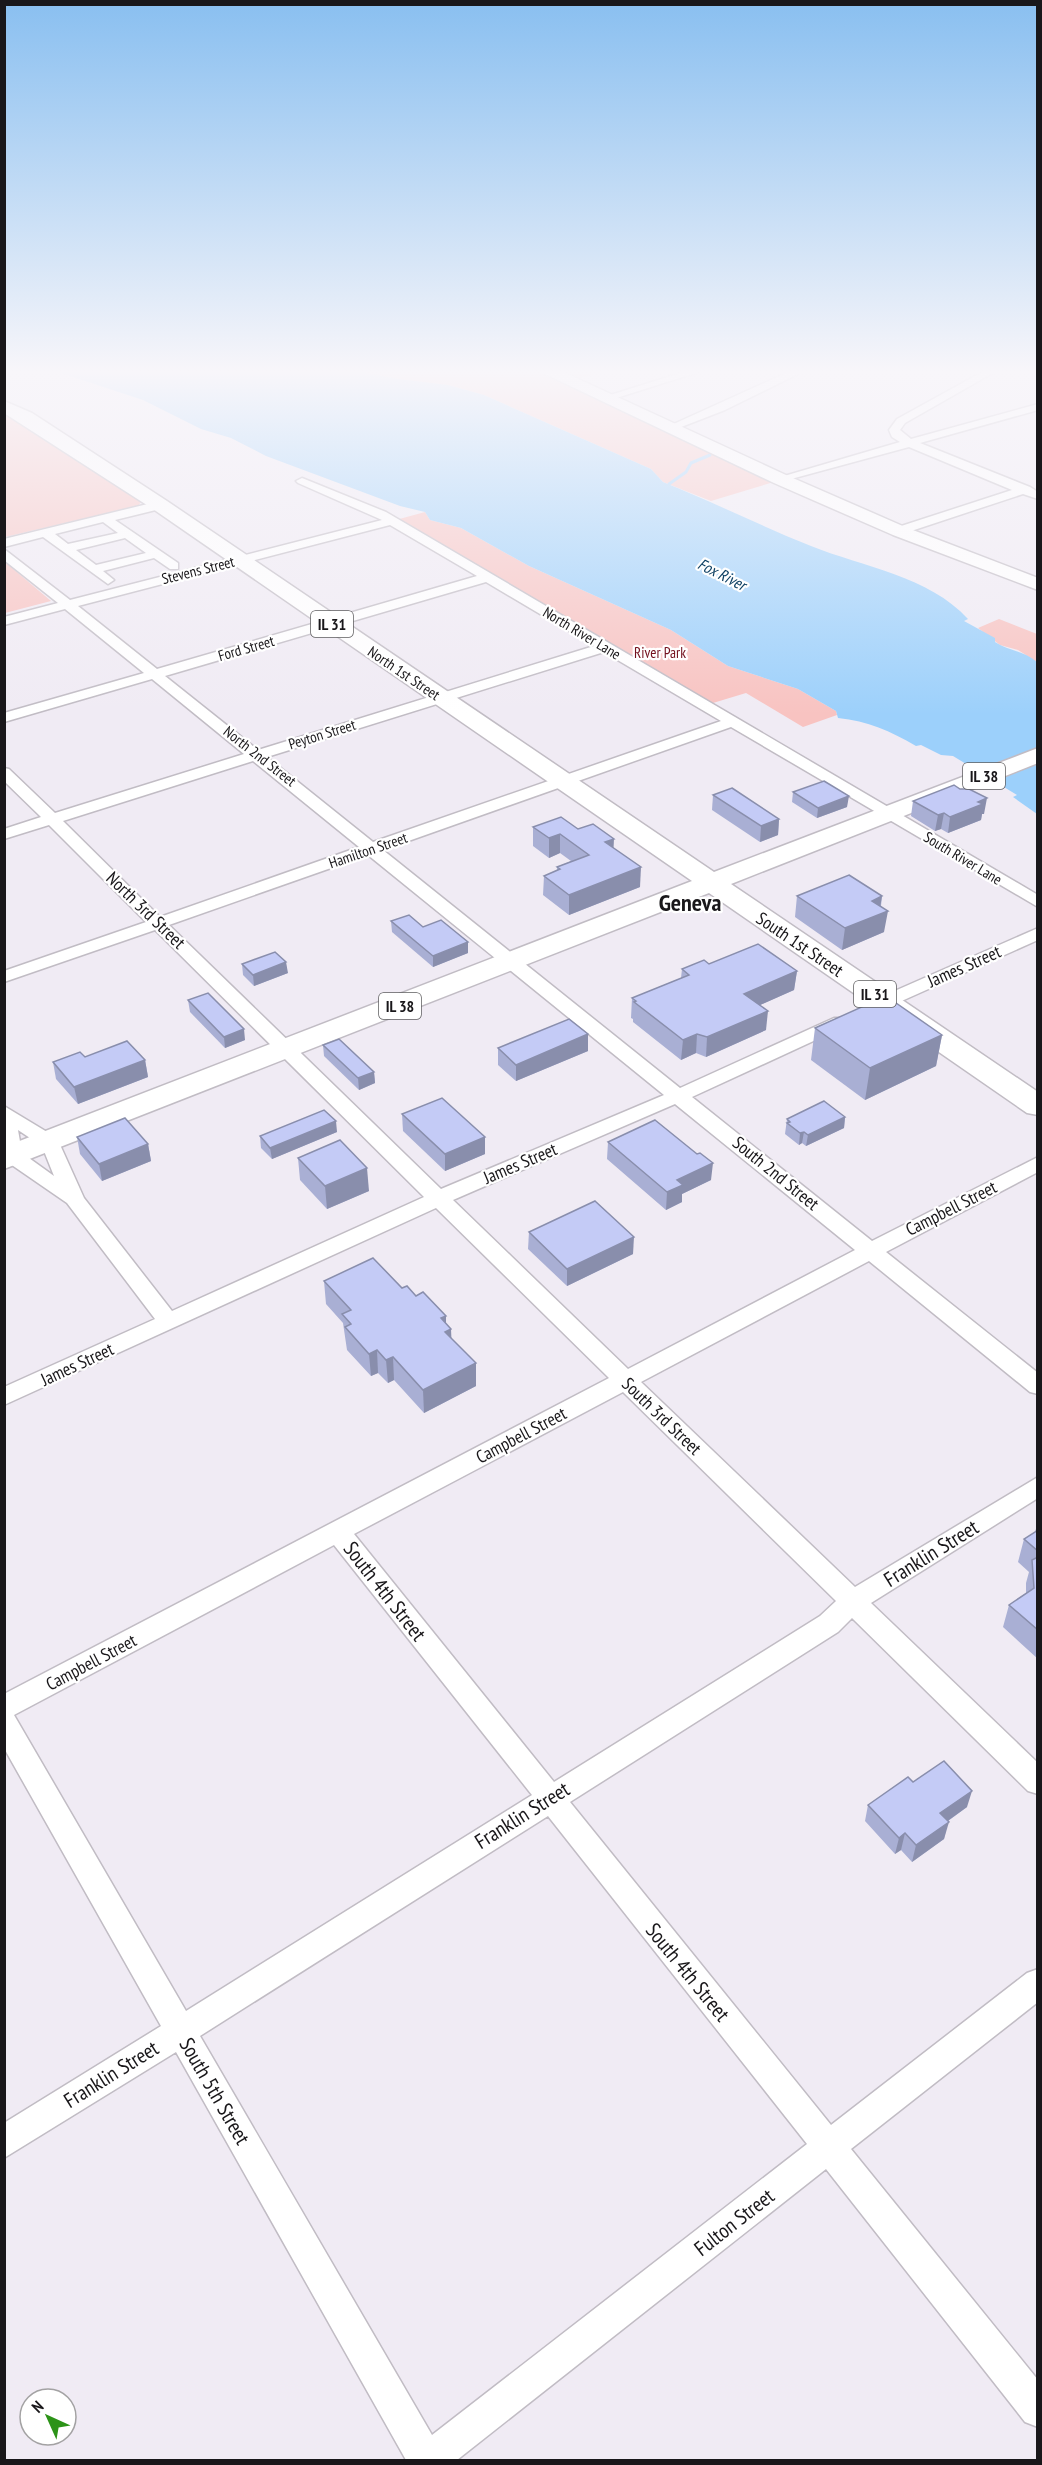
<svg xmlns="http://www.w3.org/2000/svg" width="1042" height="2465" viewBox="0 0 1042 2465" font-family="'PT Sans Narrow',sans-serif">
  <rect width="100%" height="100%" fill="#f0ebf4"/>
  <g fill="#f8c3c1">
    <polygon points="353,370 609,370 577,379 777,481 711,501 663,482 651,469 484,395 448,385 398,379"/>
    <polygon points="4,415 18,422 141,502 138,506 5,537"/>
    <polygon points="425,512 430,520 461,528 529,566 671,630 728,666 798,689 836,711 837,715 803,727 746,693 703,706 392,521"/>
    <polygon points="5,562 51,601 5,613"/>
    <polygon points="999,619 1037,634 1037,662 1018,650 1000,645 978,628"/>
  </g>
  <path fill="#9cd0fb" d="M 52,370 L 353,370 L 398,379 L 448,385 L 484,395 L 651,469 L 663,482 C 713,502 761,526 811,546 C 863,567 929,576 968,619 L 964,621 L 995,638 L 995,642 C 1009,651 1024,651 1037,662 L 1037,814 L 1013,797 L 1017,795 L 953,756 L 941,755 L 921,745 L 916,746 C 890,731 868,721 838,718 L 836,711 L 798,689 L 728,666 L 671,630 L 529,566 L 461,528 L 430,520 L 425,512 L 400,506 L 266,456 L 231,438 L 201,429 L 143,400 Z"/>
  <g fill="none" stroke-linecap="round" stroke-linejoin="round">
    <polyline stroke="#9cd0fb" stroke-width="3" points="669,484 686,472 691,463 710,455"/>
    <defs>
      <g id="minor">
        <polygon points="690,370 705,370 613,399 604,397"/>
        <polygon points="793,370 806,370 725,410 676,429 667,427"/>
        <polygon points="986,370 998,370 905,423 900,430 911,439 1038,404 1038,410 920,443 1030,487 1038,492 1038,499 1023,494 899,535 893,531 895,528 1012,490 909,447 780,482 774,479 900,442 892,437 889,430 897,419"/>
        <path d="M 302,478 L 386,512 L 1038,895 L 1038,907 L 731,727 L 383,850 L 680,1088 L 834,1018 L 846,1018 L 849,1022 L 846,1026 L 692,1097 L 872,1241 L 1038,1157 L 1038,1172 L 886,1252 L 1038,1373 L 1038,1394 L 1030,1392 L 869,1261 L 641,1382 L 855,1587 L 1038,1477 L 1038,1498 L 871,1603 L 1038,1763 L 1038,1794 L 1028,1791 L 852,1618 L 838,1632 L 570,1802 L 831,2125 L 1027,1973 L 1038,1969 L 1038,2002 L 851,2149 L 1038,2380 L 1038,2427 L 1025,2422 L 826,2169 L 457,2460 L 406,2460 L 176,2052 L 4,2158 L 4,2123 L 161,2026 L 4,1748 L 4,1694 L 609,1378 L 436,1208 L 4,1405 L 4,1387 L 155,1319 L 67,1203 L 6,1161 L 4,1106 L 57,1138 L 84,1198 L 172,1311 L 424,1197 L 155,930 L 4,982 L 4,971 L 146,922 L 49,825 L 4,839 L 4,829 L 41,817 L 4,781 L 4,768 L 9,769 L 55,813 L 244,754 L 152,679 L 4,722 L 4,713 L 144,673 L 65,609 L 4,625 L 4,617 L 58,603 L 4,560 L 4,549 L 70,600 L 382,520 L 298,483 L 296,481 ZM 390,525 L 477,576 L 157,669 L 78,606 ZM 486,582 L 594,646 L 258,750 L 165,676 ZM 604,652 L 721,721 L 373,842 L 267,757 ZM 253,761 L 359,847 L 160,917 L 63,821 ZM 368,855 L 664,1095 L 441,1189 L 169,925 ZM 675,1104 L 855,1250 L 628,1369 L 453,1200 ZM 18,1130 L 42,1146 L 54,1176 L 22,1153 ZM 623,1392 L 836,1601 L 820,1616 L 554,1782 L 354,1534 ZM 334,1545 L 532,1795 L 186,2011 L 14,1715 ZM 548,1816 L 807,2144 L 432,2435 L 200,2036 Z"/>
        <path d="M 160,501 L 164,502 L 164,508 L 115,520 L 178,563 L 178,569 L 170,569 L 154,558 L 103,571 L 114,580 L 108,584 L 43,537 L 4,547 L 4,539 ZM 103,522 L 118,533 L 68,544 L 55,534 ZM 125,538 L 146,553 L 96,565 L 76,550 Z"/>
        <polygon points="1038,928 1038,940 877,1012 865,1012 862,1008 865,1004"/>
      </g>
      <polygon id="secondary" points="541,370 559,370 786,475 905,527 1038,578 1038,590 893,535 774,483 543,373"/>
      <polygon id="primary" points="4,401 32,413 167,501 714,872 1038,748 1038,763 731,884 1038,1092 1038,1115 1027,1113 709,893 4,1169 4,1147 692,881 153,509 4,413"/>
    </defs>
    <use href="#minor" stroke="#c1bcc4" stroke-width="3"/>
    <use href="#secondary" stroke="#c1bcc4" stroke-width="3"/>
    <use href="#primary" stroke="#c1bcc4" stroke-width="3"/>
    <use href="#minor" fill="#fff" fill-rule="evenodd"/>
    <use href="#secondary" fill="#fff" fill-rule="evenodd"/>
    <use href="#primary" fill="#fff" fill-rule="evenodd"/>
  </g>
  <g fill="#a9afd4">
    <polygon points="793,792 847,807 817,818 792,802"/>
    <polygon points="713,795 779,819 778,835 760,842 712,810"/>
    <polygon points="913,801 984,814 982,814 981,820 948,833 941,829 935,831 911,816"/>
    <polygon points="533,827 578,829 613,848 640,887 569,915 543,895 544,876 557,871 557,867 571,861 560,853 549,858 533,846"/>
    <polygon points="797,896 882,896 881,906 884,932 842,950 795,917"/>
    <polygon points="391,921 423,927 468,942 468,953 433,967 392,932"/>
    <polygon points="242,964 288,973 254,986 243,975"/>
    <polygon points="709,964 797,971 794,990 760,1005 766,1030 706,1057 696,1053 681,1060 633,1022 633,1019 631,1018 632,998 681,978 682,969"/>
    <polygon points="188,1000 245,1040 225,1048 190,1012"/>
    <polygon points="815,1028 942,1035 936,1066 865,1100 811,1060"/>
    <polygon points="588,1034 588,1051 516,1081 498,1065 498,1048"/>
    <polygon points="323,1045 374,1072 375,1083 359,1090 324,1056"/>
    <polygon points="85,1057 145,1060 148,1077 78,1104 56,1079 53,1062"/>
    <polygon points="402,1114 485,1137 485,1154 445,1171 403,1131"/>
    <polygon points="845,1117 844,1128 806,1146 802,1143 799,1145 785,1134 787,1119"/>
    <polygon points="337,1132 272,1159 261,1148 260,1136"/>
    <polygon points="77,1137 148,1144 151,1161 102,1181 80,1154"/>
    <polygon points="608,1142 711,1180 682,1194 682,1202 666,1210 607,1159"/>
    <polygon points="298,1158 369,1191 327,1209 300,1180"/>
    <polygon points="529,1232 633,1254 567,1286 528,1249"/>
    <polygon points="324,1281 402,1288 416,1296 446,1316 446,1324 451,1329 451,1338 476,1363 476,1386 424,1413 394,1380 388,1383 378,1373 371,1376 347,1350 343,1323 326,1304"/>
    <polygon points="1038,1522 1038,1659 1003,1627 1009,1605 1026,1593 1026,1583 1029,1572 1018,1562 1024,1539 1035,1532"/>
    <polygon points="913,1782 967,1807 948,1821 944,1839 912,1862 901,1850 895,1854 865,1821 868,1805"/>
  </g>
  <g fill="#898eac">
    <polygon points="849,796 847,807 817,818 818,808"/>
    <polygon points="987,798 984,814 982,814 981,820 948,833 950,817 978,802"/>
    <polygon points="944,813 941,829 935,831 938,815"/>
    <polygon points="779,819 778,835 760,842 761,826"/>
    <polygon points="560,834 560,853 549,858 549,838"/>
    <polygon points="614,839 613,858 605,842"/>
    <polygon points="641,867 640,887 569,915 569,895"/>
    <polygon points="882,896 879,914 888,911 884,932 842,950 845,928 872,901"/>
    <polygon points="468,942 468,953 433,967 433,956"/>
    <polygon points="286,962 288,973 254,986 253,975"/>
    <polygon points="797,971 794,990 742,1013 744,994"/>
    <polygon points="768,1011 766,1030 706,1057 707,1037"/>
    <polygon points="244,1029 245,1040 225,1048 224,1037"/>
    <polygon points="588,1034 588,1051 516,1081 516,1065"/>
    <polygon points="697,1034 696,1053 681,1060 683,1040"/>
    <polygon points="942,1035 936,1066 865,1100 870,1068"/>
    <polygon points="145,1060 148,1077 78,1104 74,1087"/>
    <polygon points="374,1072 375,1083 359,1090 358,1078"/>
    <polygon points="845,1117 844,1128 806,1146 808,1135"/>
    <polygon points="336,1121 337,1132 272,1159 270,1148"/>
    <polygon points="804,1132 802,1143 799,1145 800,1133"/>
    <polygon points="485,1137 485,1154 445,1171 445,1154"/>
    <polygon points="148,1144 151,1161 102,1181 99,1164"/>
    <polygon points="713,1163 711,1180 682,1194 682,1202 666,1210 667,1192 677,1180"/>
    <polygon points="367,1168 369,1191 327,1209 325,1186"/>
    <polygon points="634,1237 633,1254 567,1286 567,1269"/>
    <polygon points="446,1316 446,1331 451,1329 452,1351 441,1318"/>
    <polygon points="377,1350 378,1373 371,1376 369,1354"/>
    <polygon points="393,1357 394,1380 388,1383 386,1360"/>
    <polygon points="476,1363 476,1386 424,1413 423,1390"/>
    <polygon points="972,1791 967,1807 935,1830 940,1813"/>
    <polygon points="949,1822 944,1839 912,1862 916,1845"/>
    <polygon points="905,1833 901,1850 895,1854 899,1838"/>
  </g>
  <g fill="#c4cbf6" stroke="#898eac" stroke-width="1.5">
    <polygon points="824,781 849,796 818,808 793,792"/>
    <polygon points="954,785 960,789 969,789 987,798 978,802 983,804 950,817 944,813 938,815 913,801"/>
    <polygon points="732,788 779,819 761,826 713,795"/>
    <polygon points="561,817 578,829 593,824 614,839 605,842 641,867 569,895 544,876 560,869 557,867 589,855 560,834 549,838 533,827"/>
    <polygon points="849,875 882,896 872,901 888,911 845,928 797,896"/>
    <polygon points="409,915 423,927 441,920 468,942 433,956 391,921"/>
    <polygon points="758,944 797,971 744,994 768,1011 707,1037 697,1034 683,1040 634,1002 636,1001 632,998 689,975 682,969 704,960 709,964"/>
    <polygon points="275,952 286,962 253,975 242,964"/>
    <polygon points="208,993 244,1029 224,1037 188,1000"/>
    <polygon points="886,996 942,1035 870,1068 815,1028"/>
    <polygon points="569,1019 588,1034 516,1065 498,1048"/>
    <polygon points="339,1039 374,1072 358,1078 323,1045"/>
    <polygon points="127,1041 145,1060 74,1087 53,1062 80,1052 85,1057"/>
    <polygon points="442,1098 485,1137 445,1154 402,1114"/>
    <polygon points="824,1101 845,1117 808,1135 804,1132 800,1133 787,1123 790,1122 787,1119"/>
    <polygon points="324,1110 336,1121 270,1148 260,1136"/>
    <polygon points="125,1118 148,1144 99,1164 77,1137"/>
    <polygon points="655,1120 697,1154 700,1153 713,1163 677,1180 683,1185 667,1192 608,1142"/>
    <polygon points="340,1140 367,1168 325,1186 298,1158"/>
    <polygon points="595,1201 634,1237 567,1269 529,1232"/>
    <polygon points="373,1258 402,1288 407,1286 416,1296 423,1292 446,1316 441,1318 451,1329 445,1332 476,1363 423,1390 393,1357 386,1360 377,1350 369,1354 345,1327 351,1324 342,1314 351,1310 324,1281"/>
    <polygon points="1038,1530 1038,1551 1024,1539"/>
    <polygon points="1038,1557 1038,1630 1009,1605 1034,1588 1032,1560"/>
    <polygon points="944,1761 972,1791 940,1813 949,1822 916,1845 905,1833 899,1838 868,1805 908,1777 913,1782"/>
  </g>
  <linearGradient id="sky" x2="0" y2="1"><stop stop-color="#89bff0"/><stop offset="0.52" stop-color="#f8f6fa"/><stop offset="1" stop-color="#f8f6fa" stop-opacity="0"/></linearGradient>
  <rect width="1042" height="715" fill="url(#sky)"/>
  <g text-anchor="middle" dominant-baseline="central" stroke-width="4.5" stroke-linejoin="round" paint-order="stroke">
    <g font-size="15" fill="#19171a" stroke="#fff">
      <text transform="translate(198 570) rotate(-14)">Stevens Street</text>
      <text transform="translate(582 633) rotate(31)">North River Lane</text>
      <text transform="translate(246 648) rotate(-16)">Ford Street</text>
      <text transform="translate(404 673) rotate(34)">North 1st Street</text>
      <text transform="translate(322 734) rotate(-17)">Peyton Street</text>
      <text transform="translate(260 756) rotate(38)">North 2nd Street</text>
      <text transform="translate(368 850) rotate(-19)">Hamilton Street</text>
      <text transform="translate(963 858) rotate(31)">South River Lane</text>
    </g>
    <g font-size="15" fill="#73101d" stroke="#fff">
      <text x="660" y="652">River Park</text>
    </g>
    <g font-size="16" font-style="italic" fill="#0f4164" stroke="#fff">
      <text transform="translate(722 574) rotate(27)">Fox River</text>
    </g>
    <g fill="#fff" stroke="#5e5d5f" stroke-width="1.5">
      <rect x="311" y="611" width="42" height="26" rx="4.5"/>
      <rect x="963" y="763" width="42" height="26" rx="4.5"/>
      <rect x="854" y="981" width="42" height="26" rx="4.5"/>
      <rect x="379" y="993" width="42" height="26" rx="4.5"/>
    </g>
    <g font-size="16" font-weight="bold" fill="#19171a">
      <text x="332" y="624">IL 31</text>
      <text x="984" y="776">IL 38</text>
      <text x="875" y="994">IL 31</text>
      <text x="400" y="1006">IL 38</text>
    </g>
    <g font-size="18" fill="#19171a" stroke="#fff">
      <text transform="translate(146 910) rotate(44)">North 3rd Street</text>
      <text transform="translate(800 944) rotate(34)">South 1st Street</text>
      <text transform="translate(964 966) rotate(-24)">James Street</text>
      <text transform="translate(520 1163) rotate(-23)">James Street</text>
      <text transform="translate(776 1173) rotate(39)">South 2nd Street</text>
      <text transform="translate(951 1208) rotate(-27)">Campbell Street</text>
      <text transform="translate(77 1364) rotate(-25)">James Street</text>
      <text transform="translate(662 1416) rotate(44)">South 3rd Street</text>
      <text transform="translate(521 1435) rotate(-28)">Campbell Street</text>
      <text transform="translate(91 1662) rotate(-28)">Campbell Street</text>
    </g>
    <g font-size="21" fill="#19171a" stroke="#fff">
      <text transform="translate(931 1553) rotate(-32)">Franklin Street</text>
      <text transform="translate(385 1591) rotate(52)">South 4th Street</text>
      <text transform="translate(522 1815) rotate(-32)">Franklin Street</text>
      <text transform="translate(688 1972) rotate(51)">South 4th Street</text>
      <text transform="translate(111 2074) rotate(-32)">Franklin Street</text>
      <text transform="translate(215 2091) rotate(60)">South 5th Street</text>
      <text transform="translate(734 2222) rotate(-38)">Fulton Street</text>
    </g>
    <g font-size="24" font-weight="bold" fill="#19171a" stroke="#fff">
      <text x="690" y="902">Geneva</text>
    </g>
  </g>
  <rect width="1042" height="2465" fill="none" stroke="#19171a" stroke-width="12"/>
  <g transform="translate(48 2417) rotate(315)"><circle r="28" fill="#ffffff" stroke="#a3a2a3" stroke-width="1.5"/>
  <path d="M0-4.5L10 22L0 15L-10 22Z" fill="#2c9318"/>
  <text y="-9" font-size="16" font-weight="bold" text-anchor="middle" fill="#19171a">N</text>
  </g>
</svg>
